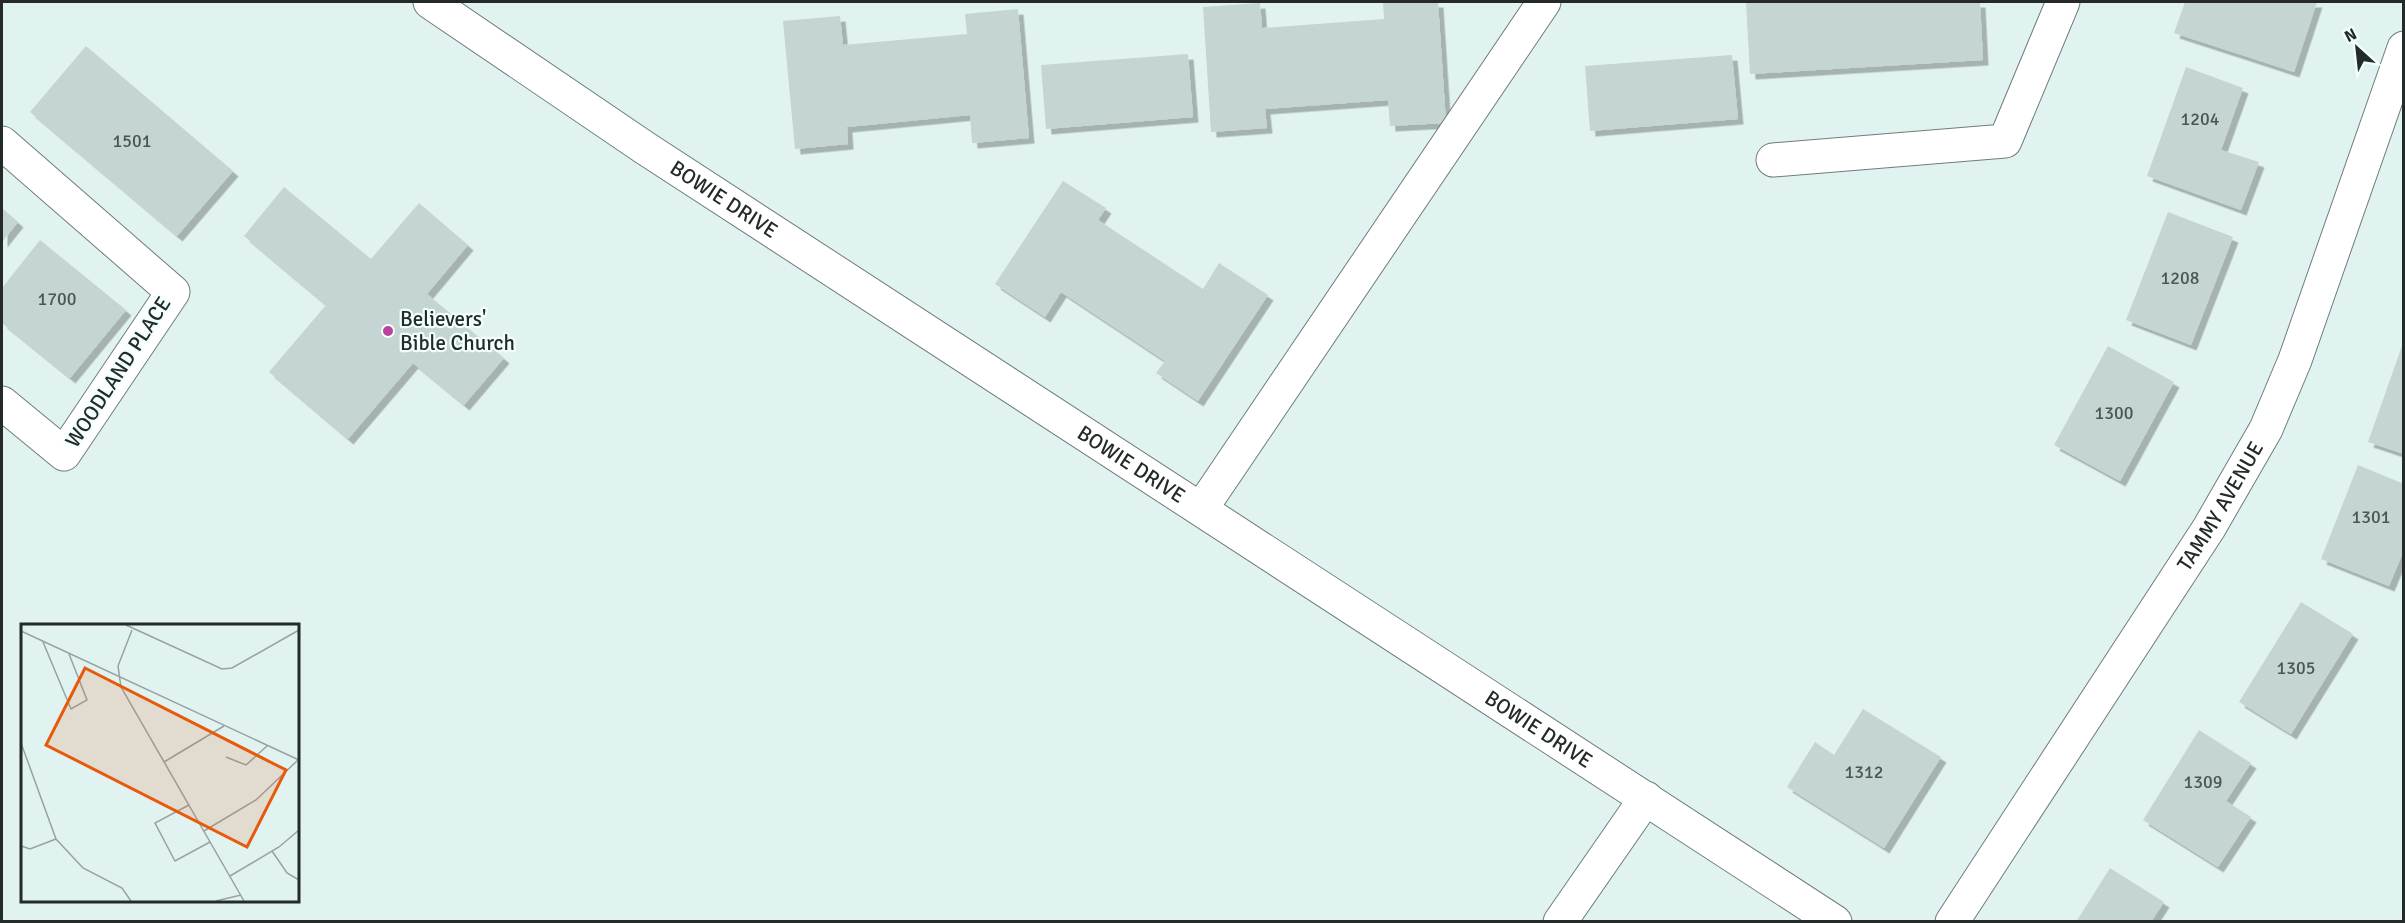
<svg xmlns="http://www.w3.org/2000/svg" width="2405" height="923" viewBox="0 0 2405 923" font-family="Signika,sans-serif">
  <defs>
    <filter id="shadow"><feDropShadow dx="5.5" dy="5.5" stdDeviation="0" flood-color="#0004"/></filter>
  </defs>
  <rect width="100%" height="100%" fill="#e1f3f1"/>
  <g fill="#c4d5d3" filter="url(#shadow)">
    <polygon points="1383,2 1438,2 1446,123 1390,126 1388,100 1265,109 1267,128 1211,132 1203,7 1260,3 1262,28 1384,19"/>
    <polygon points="1746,2 1980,2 1983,60 1750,74"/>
    <polygon points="2185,2 2317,2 2294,72 2174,33"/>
    <polygon points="1018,9 1029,138 972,143 970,115 847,127 848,144 795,149 783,21 840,16 843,45 967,34 965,14"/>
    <polygon points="86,46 233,171 177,236 30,112"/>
    <polygon points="1188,54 1193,117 1046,129 1041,65"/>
    <polygon points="1732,55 1738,119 1590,131 1585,66"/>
    <polygon points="2186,67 2243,88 2221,150 2259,162 2241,210 2147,176"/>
    <polygon points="1063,181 1106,208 1098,220 1203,289 1219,263 1268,295 1198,401 1156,373 1165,361 1061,292 1045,317 995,284"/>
    <polygon points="284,187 371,259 419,203 468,245 427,294 504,358 464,405 413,363 348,439 269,372 326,305 244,236"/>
    <polygon points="2,208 18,222 2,242"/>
    <polygon points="2168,212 2233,237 2191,345 2126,320"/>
    <polygon points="40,240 126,310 70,378 2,323 2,288"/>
    <polygon points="2403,343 2404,343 2404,454 2368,442"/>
    <polygon points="2108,346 2174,382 2120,481 2054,445"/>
    <polygon points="2358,465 2404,484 2404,550 2389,586 2321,559"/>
    <polygon points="2301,602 2353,634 2291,734 2239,702"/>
    <polygon points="1863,709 1941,757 1884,848 1787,787 1815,742 1834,755"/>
    <polygon points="2199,730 2251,763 2226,801 2251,817 2218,867 2143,820"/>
    <polygon points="2110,868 2164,902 2151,922 2076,922"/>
  </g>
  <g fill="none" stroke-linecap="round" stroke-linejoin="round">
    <defs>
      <g id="minor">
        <path id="s1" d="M 430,2 L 645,148 L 1835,922"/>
        <polyline points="2,143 173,292 64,454 2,403"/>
        <polyline points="1773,160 2005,141 2063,2"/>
        <polyline points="1201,509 1544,2"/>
        <polyline points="1560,922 1646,798"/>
        <path id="s2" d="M 1952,922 L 2209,528 L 2266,429 L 2295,360 L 2404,48"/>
      </g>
    </defs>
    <use href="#minor" stroke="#6e7d7b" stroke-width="35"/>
    <use href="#minor" stroke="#fff" stroke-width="33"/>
  </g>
  <circle fill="#b9449b" stroke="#f1fffe" stroke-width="2" cx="388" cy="331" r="6"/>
  <g text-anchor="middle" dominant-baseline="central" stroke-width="4.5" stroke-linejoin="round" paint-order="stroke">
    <g font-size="18" fill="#4b5554">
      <text x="2200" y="119">1204</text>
      <text x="132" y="141">1501</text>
      <text x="2180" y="278">1208</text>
      <text x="57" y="299">1700</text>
      <text x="2114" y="413">1300</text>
      <text x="2371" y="517">1301</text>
      <text x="2296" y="668">1305</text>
      <text x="1864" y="772">1312</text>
      <text x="2203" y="782">1309</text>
    </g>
    <g font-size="21" fill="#232a29" stroke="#f1fffe">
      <text stroke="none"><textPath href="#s1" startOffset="354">BOWIE DRIVE</textPath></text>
      <text transform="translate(118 372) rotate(-57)">WOODLAND PLACE</text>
      <text stroke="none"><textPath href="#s1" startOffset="840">BOWIE DRIVE</textPath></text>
      <text stroke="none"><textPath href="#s2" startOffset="495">TAMMY AVENUE</textPath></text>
      <text stroke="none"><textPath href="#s1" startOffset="1326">BOWIE DRIVE</textPath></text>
    </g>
    <g font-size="21" fill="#232a29" stroke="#f1fffe" text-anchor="start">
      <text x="400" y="319">Believers'<tspan x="400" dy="24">Bible Church</tspan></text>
    </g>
  </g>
  <g transform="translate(21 624)">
    <rect width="278" height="278" fill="#e1f3f1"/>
    <path fill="none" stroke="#95a3a1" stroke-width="1.5" d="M 105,1 L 201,45 L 211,44 L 278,6M 111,6 L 97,42 L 100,63 L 223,277M 0,7 L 278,136M 22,18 L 50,85 L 66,76 L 48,30M 0,119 L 35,215 L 62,244 L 101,264 L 110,277M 205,133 L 225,141 L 246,122M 143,138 L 203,102M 168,181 L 134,199 L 154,237 L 189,218M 183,207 L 235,176 L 277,136M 0,222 L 9,225 L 35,215M 251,227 L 266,249 L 278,256M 209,252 L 258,223 L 278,206M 195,277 L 220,271"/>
    <path fill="#e8590c" fill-opacity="0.15" stroke="#e8590c" stroke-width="3" d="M 64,44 L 265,146 L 226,223 L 25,121 Z"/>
    <rect width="278" height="278" fill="none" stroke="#232a29" stroke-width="3"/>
  </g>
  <rect width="2405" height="923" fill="none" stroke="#232a29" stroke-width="6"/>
  <g transform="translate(2357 48) rotate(333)" stroke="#f1fffe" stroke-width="4.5" paint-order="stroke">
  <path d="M0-4.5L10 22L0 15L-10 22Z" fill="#232a29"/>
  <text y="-9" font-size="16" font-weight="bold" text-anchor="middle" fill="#232a29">N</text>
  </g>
</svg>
